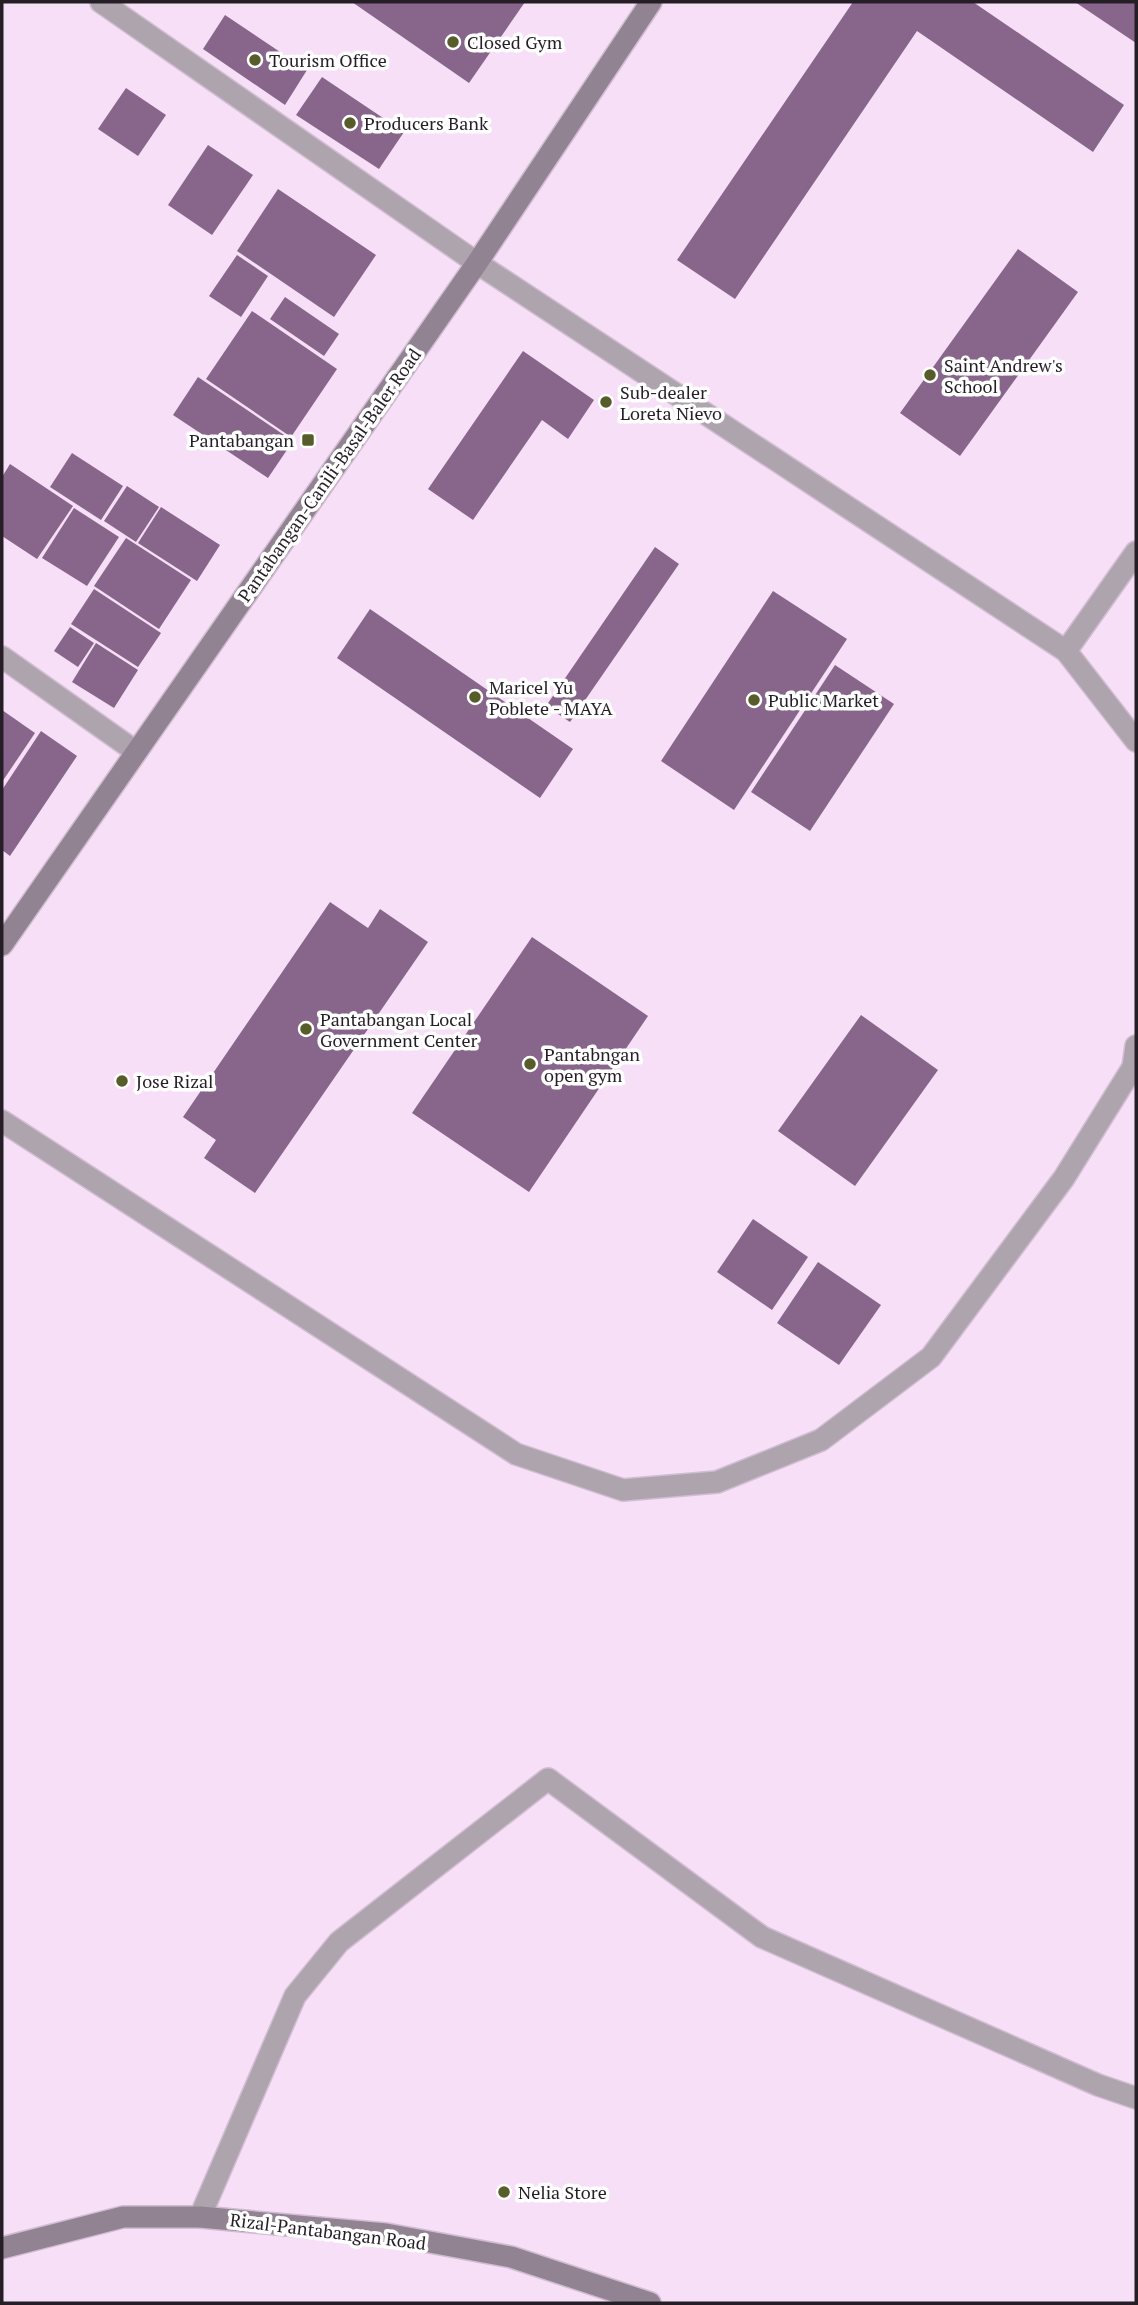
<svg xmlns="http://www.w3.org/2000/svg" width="1138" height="2305" viewBox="0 0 1138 2305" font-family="'PT Serif',serif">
  <rect width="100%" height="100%" fill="#f6dff7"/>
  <g fill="#88668b">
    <polygon points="352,2 525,2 469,83"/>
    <polygon points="853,2 973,2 1124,105 1093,152 917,31 735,299 677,260"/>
    <polygon points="1075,2 1136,2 1136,43"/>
    <polygon points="225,15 307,70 285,105 203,49"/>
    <polygon points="322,77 404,132 379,169 296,115"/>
    <polygon points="126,88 166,115 138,156 98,129"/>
    <polygon points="208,145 253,175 212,235 168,205"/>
    <polygon points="278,189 376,255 334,317 237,251"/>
    <polygon points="1018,249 1078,292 960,456 900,413"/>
    <polygon points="237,255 268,276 241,317 209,296"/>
    <polygon points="285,297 339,334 324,356 270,319"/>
    <polygon points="252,311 337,369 291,437 206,379"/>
    <polygon points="523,351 594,400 568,439 542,420 473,520 428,489"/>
    <polygon points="198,377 293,441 268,478 173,415"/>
    <polygon points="72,453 123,486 101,520 50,487"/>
    <polygon points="10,464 73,506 37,559 2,536 2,477"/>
    <polygon points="127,486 159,507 136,542 104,521"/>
    <polygon points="161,507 220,545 197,581 138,543"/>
    <polygon points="74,508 119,537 87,586 42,558"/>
    <polygon points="126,538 191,580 159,629 94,586"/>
    <polygon points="655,547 679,564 570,722 546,706"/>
    <polygon points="94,589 161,633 138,667 71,624"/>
    <polygon points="773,591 847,639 734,810 661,761"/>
    <polygon points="370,609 573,749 540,798 337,658"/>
    <polygon points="70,627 94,643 78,667 54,651"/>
    <polygon points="96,643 138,670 114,708 72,682"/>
    <polygon points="835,665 894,704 810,831 751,792"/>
    <polygon points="2,710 35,733 2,782"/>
    <polygon points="41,731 77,756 10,856 2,850 2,790"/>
    <polygon points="330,902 368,928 380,909 428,942 255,1193 204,1158 216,1140 183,1117"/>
    <polygon points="532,937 648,1016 529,1192 412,1113"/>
    <polygon points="861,1015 938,1070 855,1186 778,1131"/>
    <polygon points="753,1219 808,1257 772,1310 717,1272"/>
    <polygon points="818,1262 881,1305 839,1365 777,1323"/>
  </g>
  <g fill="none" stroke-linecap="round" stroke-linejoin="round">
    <defs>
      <g id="street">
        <polyline points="101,2 477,263 1066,651 1136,741"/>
        <polyline points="1066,651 1136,552"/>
        <polyline points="2,657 135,751"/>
        <polyline points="2,1121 516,1454 623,1490 717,1482 821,1440 931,1357 1064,1178 1133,1067 1136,1046"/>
        <polyline points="200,2217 295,1996 339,1942 548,1779 762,1937 1098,2085 1136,2098"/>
      </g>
      <g id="secondary">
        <polyline points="2,945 477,263 651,2"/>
        <polyline points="2,2248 123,2217 200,2217 386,2234 511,2257 650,2303"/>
      </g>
    </defs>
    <use href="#street" stroke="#d1bcd2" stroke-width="24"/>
    <use href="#secondary" stroke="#d1bcd2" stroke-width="24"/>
    <use href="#street" stroke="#aea4ae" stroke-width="21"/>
    <use href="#secondary" stroke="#918392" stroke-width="21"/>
  </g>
  <g fill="#585c2a" stroke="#fff" stroke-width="2.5">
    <circle cx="453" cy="42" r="7"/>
    <circle cx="255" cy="60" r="7"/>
    <circle cx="350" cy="123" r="7"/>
    <circle cx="930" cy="375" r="7"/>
    <circle cx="606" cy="402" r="7"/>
    <rect x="301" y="433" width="14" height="14" rx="3.5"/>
    <circle cx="475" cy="697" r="7"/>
    <circle cx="754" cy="700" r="7"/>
    <circle cx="306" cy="1029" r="7"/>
    <circle cx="530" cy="1064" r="7"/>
    <circle cx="122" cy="1081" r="7"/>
    <circle cx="504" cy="2192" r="7"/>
  </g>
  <g text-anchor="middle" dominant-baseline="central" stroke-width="7" stroke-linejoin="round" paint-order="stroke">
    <g font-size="18" fill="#261e27" stroke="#fff" text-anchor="start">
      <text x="467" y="42">Closed Gym</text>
      <text x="269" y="60">Tourism Office</text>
      <text x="364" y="123">Producers Bank</text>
      <text x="944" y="365">Saint Andrew's<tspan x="944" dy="21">School</tspan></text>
      <text x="620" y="392">Sub-dealer<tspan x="620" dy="21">Loreta Nievo</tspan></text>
      <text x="294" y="440" text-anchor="end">Pantabangan</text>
      <text x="489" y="687">Maricel Yu<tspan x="489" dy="21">Poblete - MAYA</tspan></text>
      <text x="768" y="700">Public Market</text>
      <text x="320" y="1019">Pantabangan Local<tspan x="320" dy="21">Government Center</tspan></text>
      <text x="544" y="1054">Pantabngan<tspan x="544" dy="21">open gym</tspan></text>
      <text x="136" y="1081">Jose Rizal</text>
      <text x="518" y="2192">Nelia Store</text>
    </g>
    <g font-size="18" fill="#261e27" stroke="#fff">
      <text transform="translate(329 475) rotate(-55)">Pantabangan-Canili-Basal-Baler Road</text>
      <text transform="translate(328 2231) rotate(7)">Rizal-Pantabangan Road</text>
    </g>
  </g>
  <rect width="1138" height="2305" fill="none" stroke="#261e27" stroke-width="7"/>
</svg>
